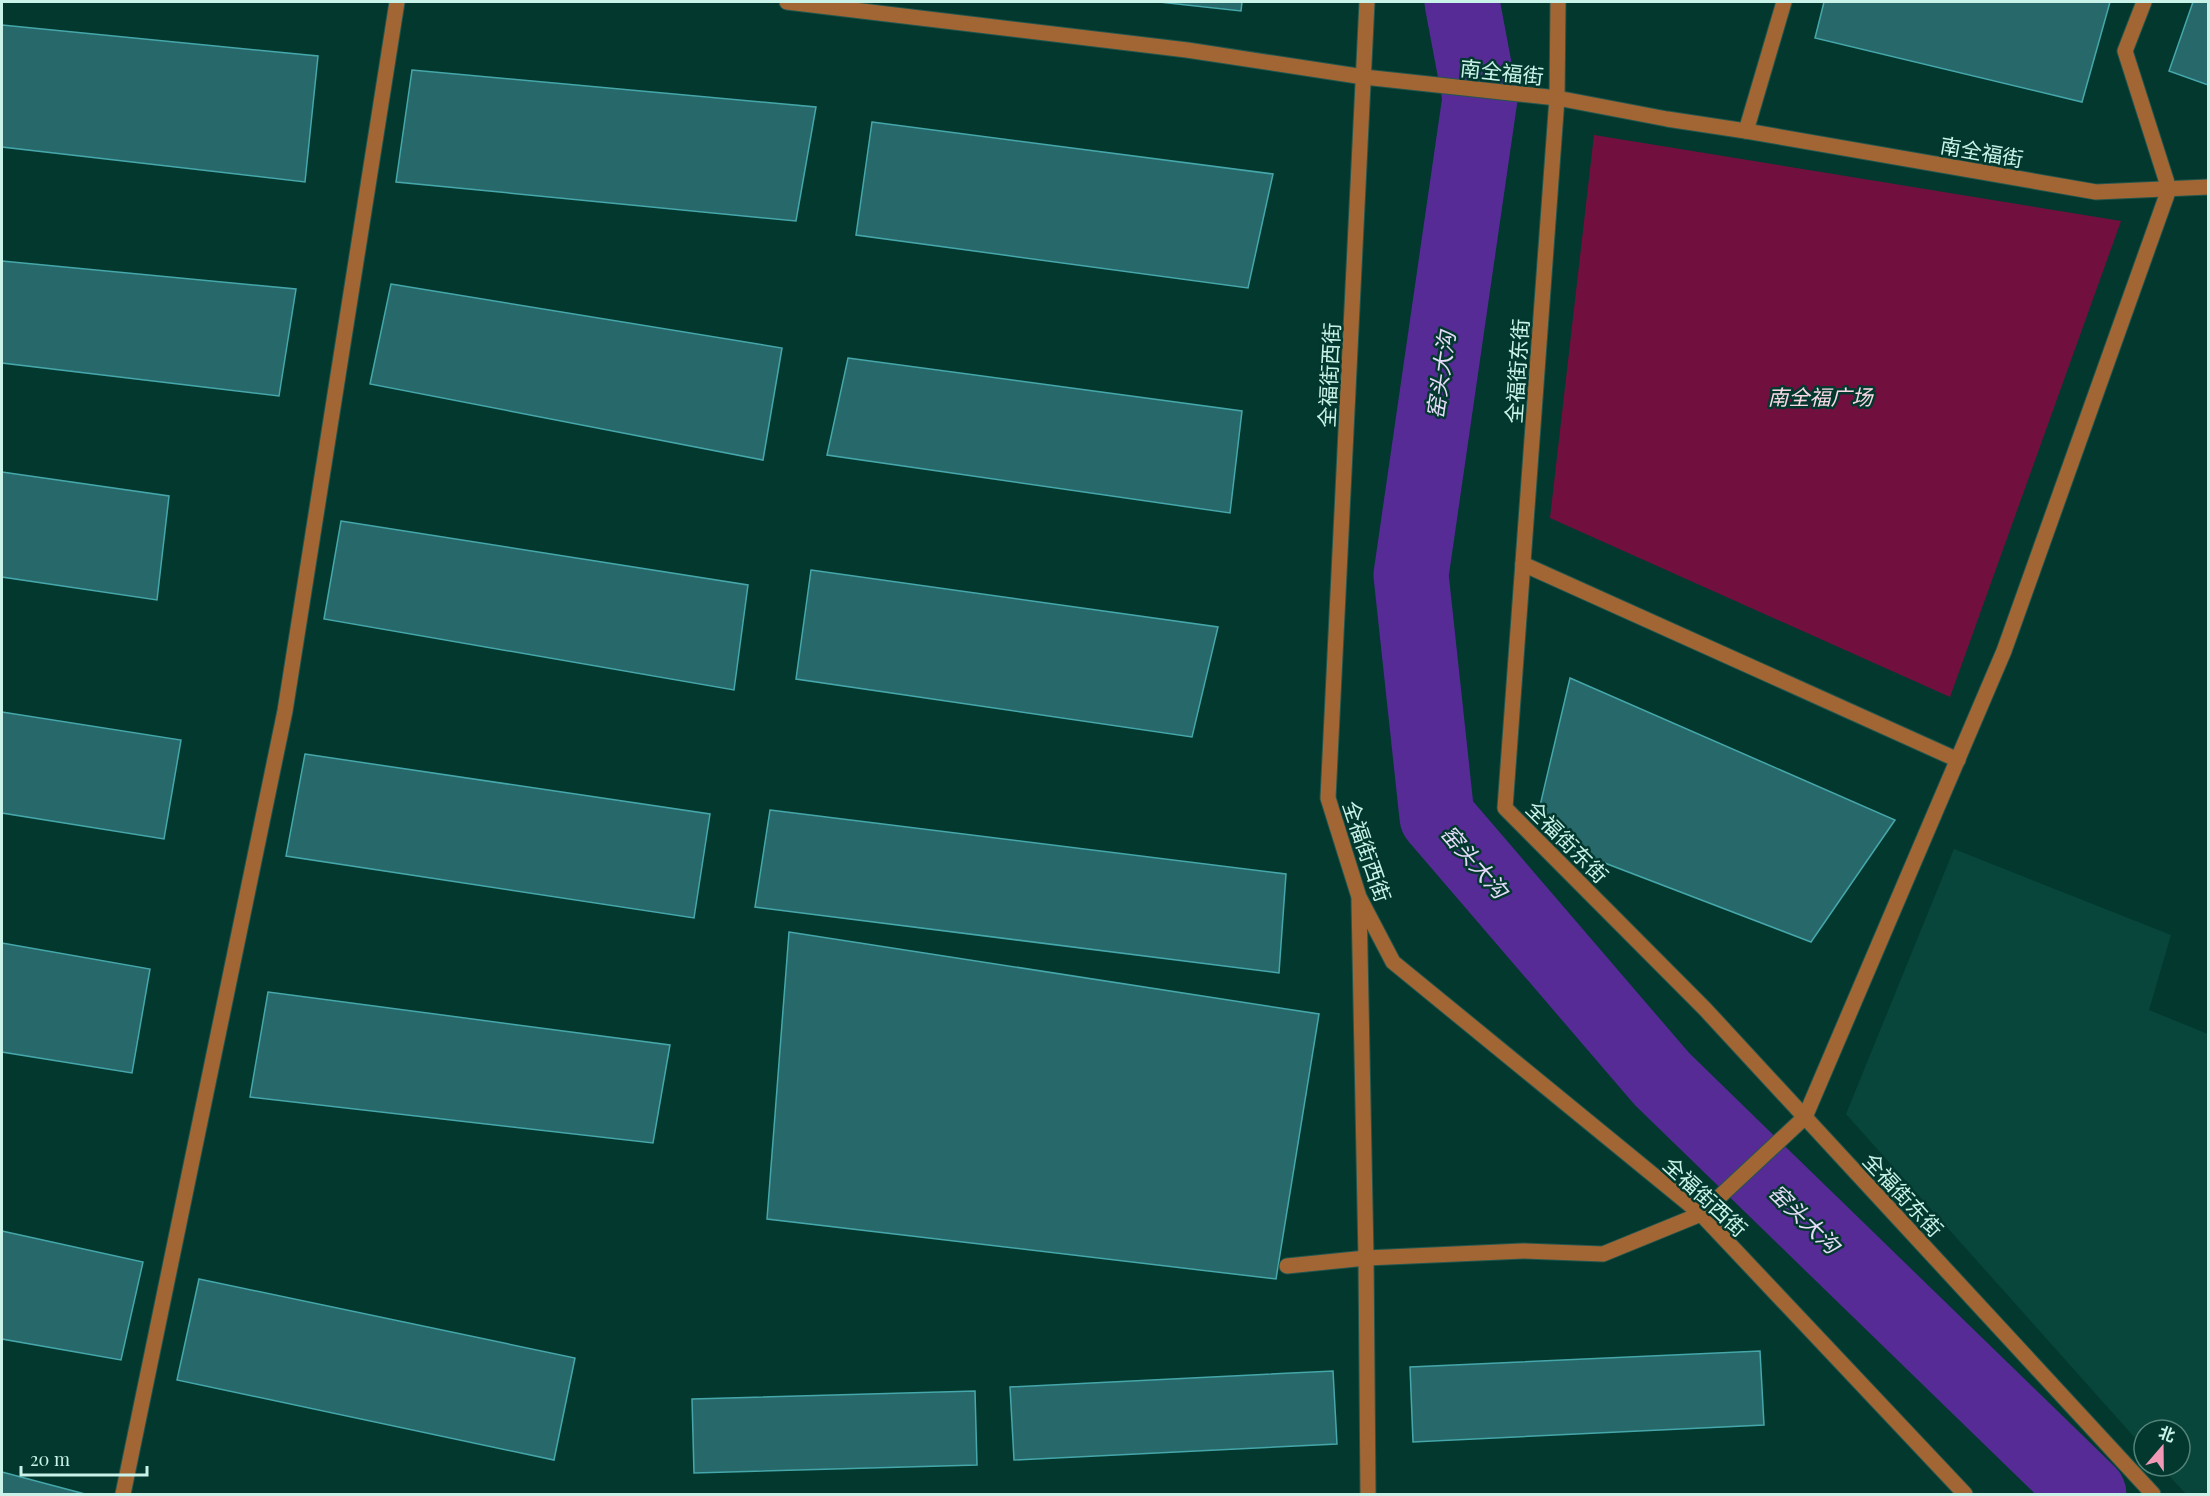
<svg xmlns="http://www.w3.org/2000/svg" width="2210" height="1496" viewBox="0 0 2210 1496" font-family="'Playfair Display','Noto Sans SC',serif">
  <rect width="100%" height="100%" fill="#03382f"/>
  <polygon fill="#08453b" points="1954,849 2171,935 2149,1010 2208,1034 2208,1494 2186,1494 2160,1466 2180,1466 2180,1430 2144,1430 2144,1448 1846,1114"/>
  <polygon fill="#71103f" points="1594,135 2121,221 1950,697 1550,518"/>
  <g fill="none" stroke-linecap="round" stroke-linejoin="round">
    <polyline stroke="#572b96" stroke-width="75" points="1462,2 1480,98 1411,575 1437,817 1662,1079 2089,1494"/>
  </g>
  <g fill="#27696b" stroke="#45a7aa" stroke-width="1.5">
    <polygon points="1159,2 1242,2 1241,11"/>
    <polygon points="1824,2 2110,2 2082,102 1815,38"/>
    <polygon points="2193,2 2208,2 2208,85 2169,71"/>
    <polygon points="2,25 318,56 305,182 2,147"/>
    <polygon points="412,70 816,107 796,221 396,182"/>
    <polygon points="872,122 1273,174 1248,288 856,235"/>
    <polygon points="2,261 296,289 279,396 2,363"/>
    <polygon points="391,284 782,348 763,460 370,384"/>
    <polygon points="848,358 1242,411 1230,513 827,455"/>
    <polygon points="2,472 169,496 157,600 2,577"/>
    <polygon points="341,521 748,585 734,690 324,619"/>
    <polygon points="811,570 1218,627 1192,737 796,679"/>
    <polygon points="1570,678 1895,820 1811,942 1576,852 1539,810"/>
    <polygon points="2,712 181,740 164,839 2,813"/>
    <polygon points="305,754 710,814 694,918 286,856"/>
    <polygon points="770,810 1286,874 1279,973 755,907"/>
    <polygon points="789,932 1319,1014 1276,1279 767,1219"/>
    <polygon points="2,943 150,969 132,1073 2,1052"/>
    <polygon points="268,992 670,1045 653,1143 250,1097"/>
    <polygon points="2,1231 143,1262 121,1360 2,1339"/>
    <polygon points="199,1279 575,1358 554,1460 177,1380"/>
    <polygon points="1760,1351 1764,1425 1413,1442 1410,1367"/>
    <polygon points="1333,1371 1337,1444 1014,1460 1010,1387"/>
    <polygon points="975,1391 977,1465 694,1473 692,1399"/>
    <polygon points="2,1472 85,1494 2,1494"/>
  </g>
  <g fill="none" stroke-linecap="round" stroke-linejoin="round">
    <defs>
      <g id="minor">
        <polyline points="787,2 1187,50 1364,77 1557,98 1667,119 1746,131 2096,192 2208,187"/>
        <polyline points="1367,2 1328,798 1359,897 1393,962 1701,1214 1965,1494"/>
        <polyline points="1558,2 1557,98 1505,808 1705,1009 2153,1494"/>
        <polyline points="1746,131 1784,2"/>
        <polyline points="1523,564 1958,760"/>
        <polyline points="1359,900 1366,1258 1368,1494"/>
        <polyline points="1287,1266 1366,1258 1523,1251 1603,1254 1701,1214 1805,1117 2004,651 2169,189 2125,51 2144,2"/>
        <polyline points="123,1494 285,711 397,2"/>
      </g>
    </defs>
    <use href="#minor" stroke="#23564d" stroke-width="17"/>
    <use href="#minor" stroke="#a26635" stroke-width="15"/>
  </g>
  <g text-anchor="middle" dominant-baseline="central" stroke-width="5" stroke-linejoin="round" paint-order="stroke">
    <g font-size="21" fill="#c9f3e8" stroke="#03382f">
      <text transform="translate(1502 71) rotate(6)">南全福街</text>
      <text transform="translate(1982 151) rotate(10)">南全福街</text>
      <text transform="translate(1516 371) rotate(-86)">全福街东街</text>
      <text transform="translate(1328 375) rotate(-87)">全福街西街</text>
      <text transform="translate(1568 841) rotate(45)">全福街东街</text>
      <text transform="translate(1368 851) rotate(71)">全福街西街</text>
      <text transform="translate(1904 1194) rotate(47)">全福街东街</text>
      <text transform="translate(1706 1196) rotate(43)">全福街西街</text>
    </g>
    <g font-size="21" font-style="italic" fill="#f9d8e2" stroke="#03382f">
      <text x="1820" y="396">南全福广场</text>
    </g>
    <g font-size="22" font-style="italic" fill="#e4dcf8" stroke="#03382f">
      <text transform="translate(1440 375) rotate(-82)">窑头大沟</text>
      <text transform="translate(1475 861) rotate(49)">窑头大沟</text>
      <text transform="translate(1805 1218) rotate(44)">窑头大沟</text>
    </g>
  </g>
  <rect width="2210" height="1496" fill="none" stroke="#c9f3e8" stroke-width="6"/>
  <g transform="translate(2162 1448) rotate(20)"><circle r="28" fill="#03382f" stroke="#528379" stroke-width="1.5"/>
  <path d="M0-4.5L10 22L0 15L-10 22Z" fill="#f09ab7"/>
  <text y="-9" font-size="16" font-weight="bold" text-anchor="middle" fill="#c9f3e8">北</text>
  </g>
  <path d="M21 1466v9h126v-9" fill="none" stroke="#c9f3e8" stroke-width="3"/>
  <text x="30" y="1466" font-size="18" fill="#c9f3e8" stroke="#03382f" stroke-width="4.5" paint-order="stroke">20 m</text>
</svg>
